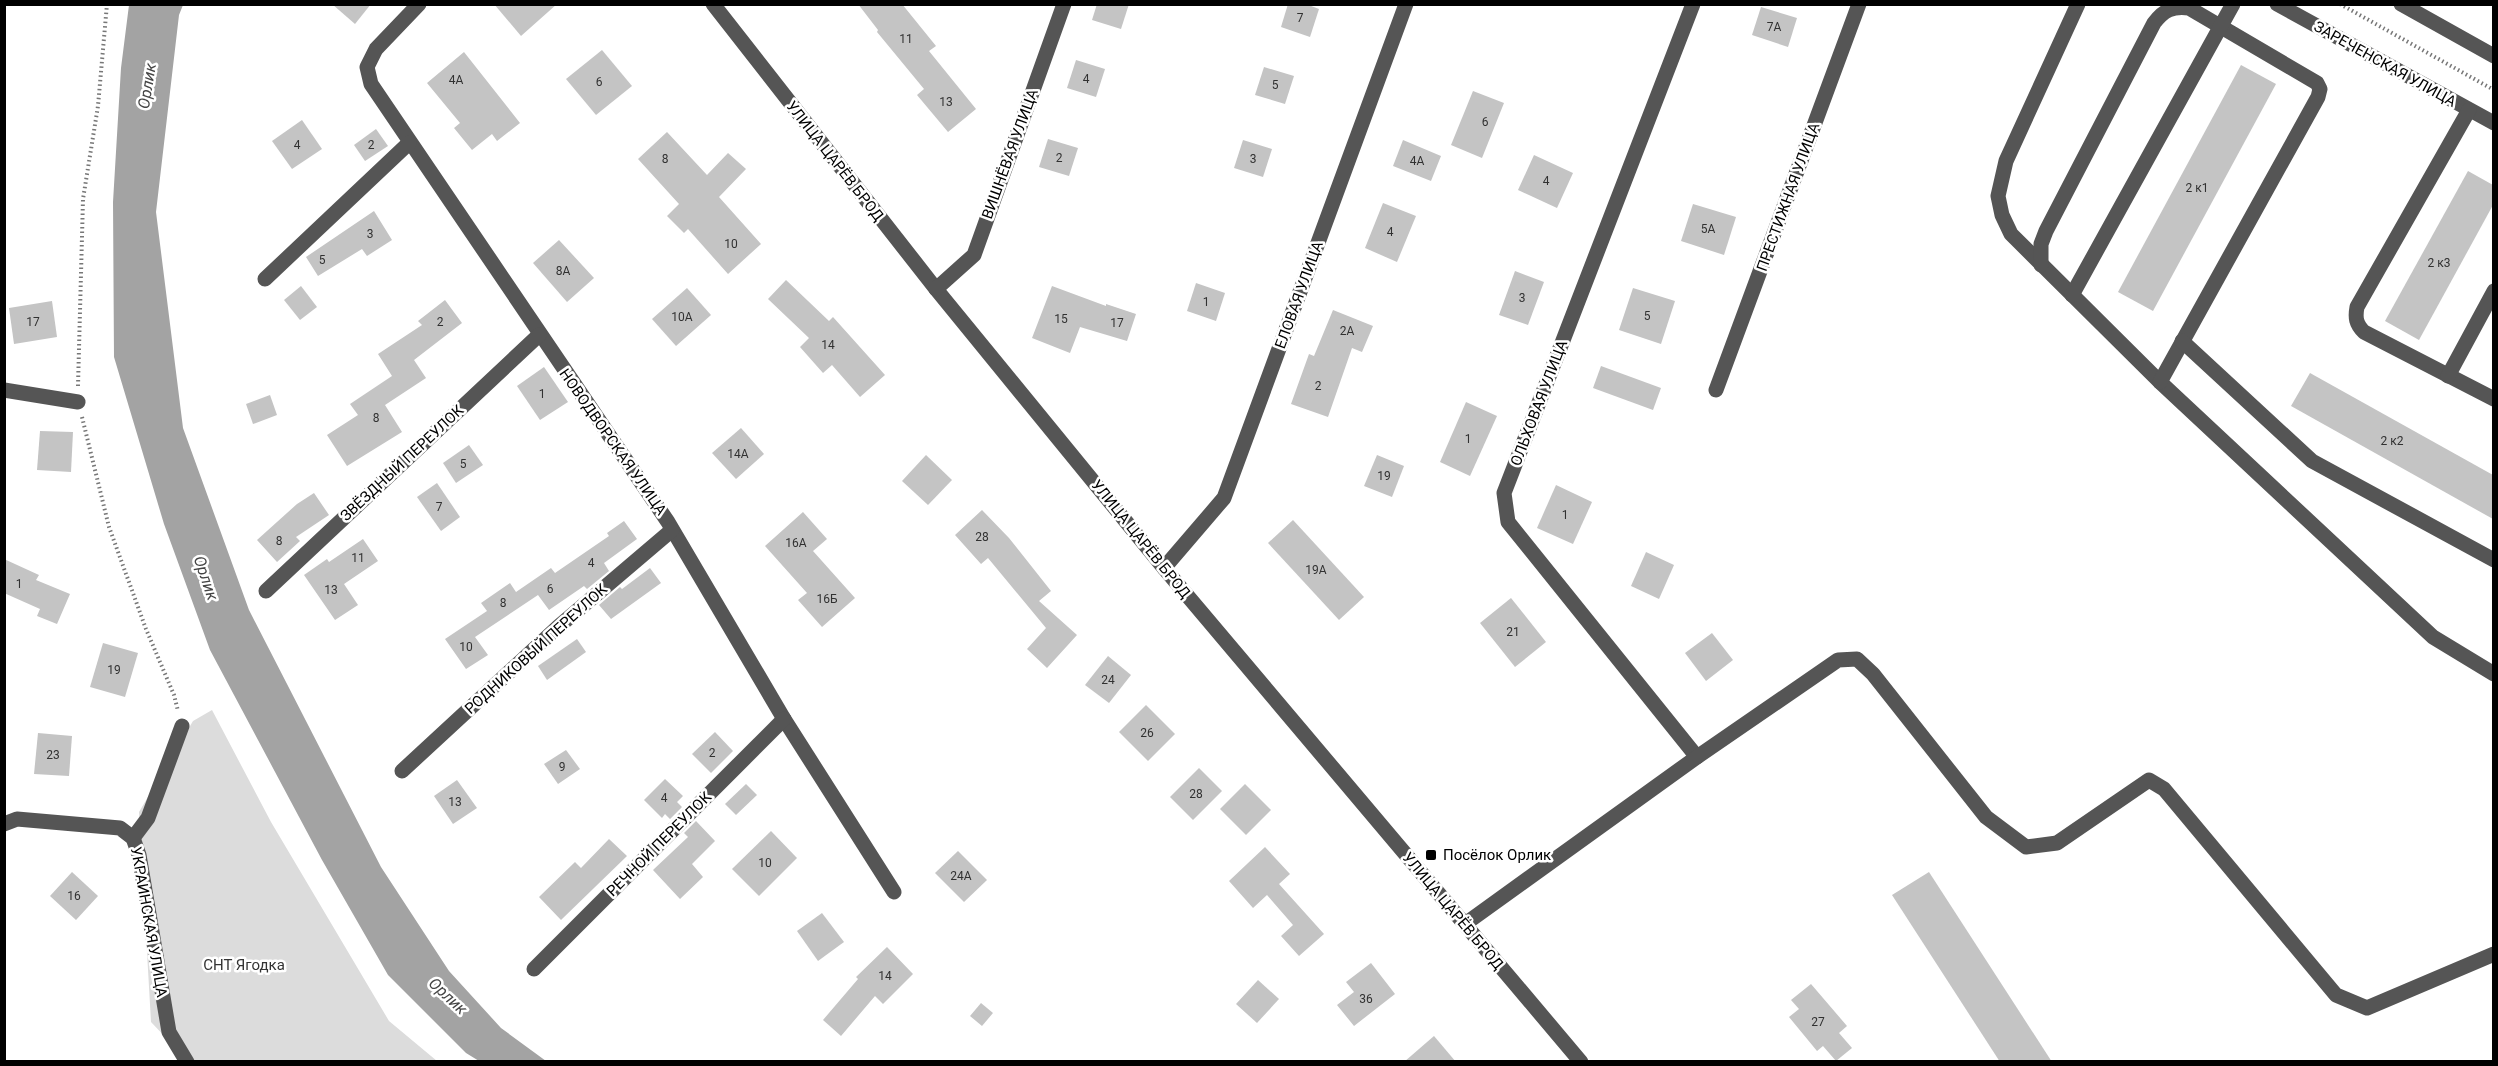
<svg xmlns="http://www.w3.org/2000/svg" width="2498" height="1066" viewBox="0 0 2498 1066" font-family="Roboto,sans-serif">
  <rect width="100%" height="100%" fill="#fff"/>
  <polygon fill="#dcdcdc" points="212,710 271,822 389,1021 437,1061 188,1061 151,1022 139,812 193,721"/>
  <polygon fill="#a3a3a3" points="129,5 183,5 179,15 156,212 183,428 249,610 381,867 449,971 501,1028 546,1061 479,1061 466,1053 388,975 322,860 210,650 164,524 114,357 113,202 121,68"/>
  <g fill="#c4c4c4">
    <polygon points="332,4 371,4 355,24"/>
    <polygon points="494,4 557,4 521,36"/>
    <polygon points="858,4 902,4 936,46 929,51 976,109 948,132 917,95 924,89 877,32 878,30"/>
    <polygon points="1097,4 1129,4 1121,29 1092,20"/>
    <polygon points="1288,4 1306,4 1319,9 1310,37 1281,27"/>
    <polygon points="1761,7 1797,18 1788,47 1752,35"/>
    <polygon points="602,50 632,86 596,115 566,79"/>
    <polygon points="464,52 520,123 497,141 492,134 472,150 454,128 460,123 427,83"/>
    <polygon points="1076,60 1105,69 1096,97 1067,88"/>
    <polygon points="2241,65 2276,84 2153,311 2118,292"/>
    <polygon points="1264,67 1294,76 1285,104 1255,95"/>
    <polygon points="1473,91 1504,103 1482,158 1451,145"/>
    <polygon points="302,120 322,149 292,169 272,141"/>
    <polygon points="376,129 388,146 365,161 354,145"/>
    <polygon points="667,132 707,175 728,153 746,169 719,197 761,244 728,274 688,229 684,233 667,216 679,204 638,159"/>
    <polygon points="1048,139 1078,148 1069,176 1039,167"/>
    <polygon points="1243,140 1272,149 1263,177 1234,168"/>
    <polygon points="1403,140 1441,156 1431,181 1393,166"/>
    <polygon points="1534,155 1573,173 1557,208 1518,190"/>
    <polygon points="2468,171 2493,185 2493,205 2419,340 2385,321"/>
    <polygon points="1383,203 1416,216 1397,262 1365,248"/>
    <polygon points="1693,204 1736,217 1724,255 1681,241"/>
    <polygon points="374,211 392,240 367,256 362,249 318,276 306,257"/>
    <polygon points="559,240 594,278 567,302 533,263"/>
    <polygon points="1515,271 1544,282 1528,325 1499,315"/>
    <polygon points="786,280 829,321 833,317 885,375 860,397 832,365 823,373 800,347 809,338 768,299"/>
    <polygon points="1196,283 1225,293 1216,321 1187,311"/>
    <polygon points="301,286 317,307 300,320 284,300"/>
    <polygon points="1052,286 1106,306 1106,304 1136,314 1127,341 1080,327 1070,353 1032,338"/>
    <polygon points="687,288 711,315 676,346 652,319"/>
    <polygon points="1633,288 1675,301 1661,344 1619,330"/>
    <polygon points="445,300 462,323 414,360 426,378 385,405 402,432 347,466 327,435 358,415 350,404 392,376 378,354 422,325 418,321"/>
    <polygon points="52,301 57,337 14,344 9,308"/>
    <polygon points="1333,310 1373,326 1362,352 1352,348 1328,417 1291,404 1309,354 1314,356"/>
    <polygon points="1601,366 1661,388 1653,410 1593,388"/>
    <polygon points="544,367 568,402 540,420 517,386"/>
    <polygon points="2310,373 2493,475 2493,519 2291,406"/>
    <polygon points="270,395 277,415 253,424 246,404"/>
    <polygon points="1466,402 1497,416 1470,476 1440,462"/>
    <polygon points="741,428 764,454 736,479 712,453"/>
    <polygon points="40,431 73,432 71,472 37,470"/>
    <polygon points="469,445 483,465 456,483 443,463"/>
    <polygon points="926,455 952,480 928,505 902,481"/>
    <polygon points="1377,455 1404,466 1392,497 1364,486"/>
    <polygon points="437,483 460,517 441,531 417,497"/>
    <polygon points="1556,485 1592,502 1573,544 1537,528"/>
    <polygon points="314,493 329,515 296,537 300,541 277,562 257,540 297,504"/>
    <polygon points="982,510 1009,538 1051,591 1039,601 1077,635 1047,668 1027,649 1046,628 988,558 981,564 955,535"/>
    <polygon points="803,512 827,539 813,551 855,598 822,627 798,600 807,593 765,546"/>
    <polygon points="1293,520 1364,597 1339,620 1268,543"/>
    <polygon points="624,521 637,539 604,563 609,571 587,589 584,586 549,610 538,595 475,637 488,655 466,669 445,639 487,611 481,603 510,583 516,592 551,568 555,573 609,536 607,533"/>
    <polygon points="363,539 378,561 344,584 358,605 335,620 304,575 327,559 329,562"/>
    <polygon points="1646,552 1674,565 1659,599 1631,586"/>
    <polygon points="4,559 39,575 36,580 70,594 57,624 37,616 40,609 4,593"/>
    <polygon points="650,568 661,583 611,619 599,605 620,587 622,589"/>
    <polygon points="1511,598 1546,642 1515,667 1480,623"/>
    <polygon points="1712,633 1733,660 1706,681 1685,653"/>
    <polygon points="577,639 586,652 547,680 538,666"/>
    <polygon points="103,643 138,653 125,697 90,687"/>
    <polygon points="1108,656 1131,675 1109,703 1085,685"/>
    <polygon points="1146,705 1175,734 1148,761 1119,732"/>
    <polygon points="715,732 733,751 711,773 692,754"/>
    <polygon points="38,733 72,736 69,776 34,774"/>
    <polygon points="566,750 580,769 558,784 544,764"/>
    <polygon points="1199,768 1222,791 1193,820 1170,797"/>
    <polygon points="665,779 683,796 677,802 682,807 670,819 665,814 662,818 644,800"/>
    <polygon points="457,780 477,808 453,824 434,796"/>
    <polygon points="746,784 757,795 736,815 725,804"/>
    <polygon points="1245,784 1271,810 1246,835 1220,809"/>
    <polygon points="696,821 715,841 692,864 703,877 680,899 653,870 688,837 684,833"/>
    <polygon points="771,831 797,858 759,896 732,869"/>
    <polygon points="609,839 627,856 561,920 539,897 575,862 581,868"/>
    <polygon points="1265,847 1290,874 1279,884 1324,934 1299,956 1281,936 1293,925 1267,895 1253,908 1229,881"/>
    <polygon points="958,851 987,880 964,902 935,873"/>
    <polygon points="72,872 98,896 76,920 50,896"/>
    <polygon points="1929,872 2052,1062 2000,1062 1892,895"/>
    <polygon points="822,913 844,942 818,961 797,931"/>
    <polygon points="887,947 913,974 883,1004 875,996 841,1036 823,1020 858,979 856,977"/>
    <polygon points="1371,963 1395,994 1354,1026 1337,1005 1354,992 1346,982"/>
    <polygon points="1258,980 1279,999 1257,1023 1236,1004"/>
    <polygon points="1811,984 1847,1026 1839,1033 1852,1048 1836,1061 1823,1046 1817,1051 1789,1017 1799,1009 1791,1000"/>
    <polygon points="981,1003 993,1013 982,1026 970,1016"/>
    <polygon points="1434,1036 1456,1062 1404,1062"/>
  </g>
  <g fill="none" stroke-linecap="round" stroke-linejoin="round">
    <g stroke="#777" stroke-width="4" stroke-dasharray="1.5 3" stroke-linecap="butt">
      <polyline points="2340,4 2494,90"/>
      <polyline points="78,386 83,199 98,106 107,4"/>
      <polyline points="82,417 109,527 146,629 174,695 178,711"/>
    </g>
    <g stroke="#555" stroke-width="15">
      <polyline points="419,4 376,49 367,67 371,84 668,522 784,719 894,892"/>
      <polyline points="713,4 936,289 1164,568 1581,1062"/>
      <polyline points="1693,4 1504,493 1508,522 1697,757"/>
      <polyline points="2078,4 2006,161 1998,196 2002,215 2011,234 2160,382 2433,637 2494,674"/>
      <polyline points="2277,4 2494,123"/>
      <polyline points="2401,4 2494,56"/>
      <path d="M 2469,110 L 2357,307 C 2355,318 2356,324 2364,332 L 2494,399"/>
      <path d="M 2041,265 L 2041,244 L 2046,231 L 2154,23 C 2164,10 2172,6 2189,8 L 2317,83 L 2320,89 L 2318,97 L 2160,382"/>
      <polyline points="265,279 409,143"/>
      <polyline points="936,289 974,255 1064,4"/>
      <polyline points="2072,295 2233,4"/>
      <polyline points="2182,341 2312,461 2494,560"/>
      <polyline points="2448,376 2494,291"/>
      <polyline points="4,390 78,402"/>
      <polyline points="1716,390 1859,4"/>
      <polyline points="1164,568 1224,498 1406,4"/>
      <polyline points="266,591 539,335"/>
      <polyline points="402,771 558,627 672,530"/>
      <polyline points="4,824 17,819 120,828 133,838 139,855 169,1032 187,1062"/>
      <polyline points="133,838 148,818 182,726"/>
      <polyline points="1465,924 1697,757 1838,660 1857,659 1873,674 1986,817 2026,847 2057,843 2149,780 2164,789 2336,995 2367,1008 2494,954"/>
      <polyline points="534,969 784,719"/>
    </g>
  </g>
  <rect fill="#000" stroke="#fff" stroke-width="2" x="1425" y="849" width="12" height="12" rx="3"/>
  <g text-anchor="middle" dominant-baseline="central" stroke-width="5" stroke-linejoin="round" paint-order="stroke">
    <g font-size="12" fill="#313131">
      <text x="1300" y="18">7</text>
      <text x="1774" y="27">7А</text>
      <text x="906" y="39">11</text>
      <text x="1086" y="79">4</text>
      <text x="456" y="80">4А</text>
      <text x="599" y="82">6</text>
      <text x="1275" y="85">5</text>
      <text x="946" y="102">13</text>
      <text x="1485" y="122">6</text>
      <text x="297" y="145">4</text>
      <text x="371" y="145">2</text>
      <text x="1059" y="158">2</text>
      <text x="665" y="159">8</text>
      <text x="1253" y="159">3</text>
      <text x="1417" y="161">4А</text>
      <text x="1546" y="181">4</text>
      <text x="2197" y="188">2 к1</text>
      <text x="1708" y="229">5А</text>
      <text x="1390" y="232">4</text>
      <text x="370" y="234">3</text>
      <text x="731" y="244">10</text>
      <text x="322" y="260">5</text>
      <text x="2439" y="263">2 к3</text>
      <text x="563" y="271">8А</text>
      <text x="1522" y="298">3</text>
      <text x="1206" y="302">1</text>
      <text x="1647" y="316">5</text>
      <text x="682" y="317">10А</text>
      <text x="1061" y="319">15</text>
      <text x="33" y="322">17</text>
      <text x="440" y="322">2</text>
      <text x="1117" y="323">17</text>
      <text x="1347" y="331">2А</text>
      <text x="828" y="345">14</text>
      <text x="1318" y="386">2</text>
      <text x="542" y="394">1</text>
      <text x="376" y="418">8</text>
      <text x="1468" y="439">1</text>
      <text x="2392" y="441">2 к2</text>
      <text x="738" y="454">14А</text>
      <text x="463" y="464">5</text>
      <text x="1384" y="476">19</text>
      <text x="439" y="507">7</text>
      <text x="1565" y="515">1</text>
      <text x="982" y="537">28</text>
      <text x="279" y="541">8</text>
      <text x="796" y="543">16А</text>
      <text x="358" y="558">11</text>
      <text x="591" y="563">4</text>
      <text x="1316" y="570">19А</text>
      <text x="19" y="584">1</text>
      <text x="550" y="589">6</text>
      <text x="331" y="590">13</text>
      <text x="827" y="599">16Б</text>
      <text x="503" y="603">8</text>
      <text x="1513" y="632">21</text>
      <text x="466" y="647">10</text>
      <text x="114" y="670">19</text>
      <text x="1108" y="680">24</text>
      <text x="1147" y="733">26</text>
      <text x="712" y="753">2</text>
      <text x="53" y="755">23</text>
      <text x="562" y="767">9</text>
      <text x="1196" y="794">28</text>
      <text x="664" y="798">4</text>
      <text x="455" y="802">13</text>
      <text x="765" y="863">10</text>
      <text x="961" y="876">24А</text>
      <text x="74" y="896">16</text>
      <text x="885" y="976">14</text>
      <text x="1366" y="999">36</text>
      <text x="1818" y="1022">27</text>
    </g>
    <g font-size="15" fill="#000" stroke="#fff">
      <text transform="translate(2385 64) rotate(29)">ЗАРЕЧЕНСКАЯ УЛИЦА</text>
      <text transform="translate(1010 154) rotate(-70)">ВИШНЁВАЯ УЛИЦА</text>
      <text transform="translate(835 161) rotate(52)">УЛИЦА ЦАРЁВ БРОД</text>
      <text transform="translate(1788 197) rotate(-70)">ПРЕСТИЖНАЯ УЛИЦА</text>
      <text transform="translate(1299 295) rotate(-70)">ЕЛОВАЯ УЛИЦА</text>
      <text transform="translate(1539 403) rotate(-69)">ОЛЬХОВАЯ УЛИЦА</text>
      <text transform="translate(613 442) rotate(55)">НОВОДВОРСКАЯ УЛИЦА</text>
      <text transform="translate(402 463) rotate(-43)">ЗВЁЗДНЫЙ ПЕРЕУЛОК</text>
      <text transform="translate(1141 539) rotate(51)">УЛИЦА ЦАРЁВ БРОД</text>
      <text transform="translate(536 649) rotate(-42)">РОДНИКОВЫЙ ПЕРЕУЛОК</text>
      <text transform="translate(659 844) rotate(-45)">РЕЧНОЙ ПЕРЕУЛОК</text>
      <text transform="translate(1453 911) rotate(50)">УЛИЦА ЦАРЁВ БРОД</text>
      <text transform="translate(149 922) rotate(80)">УКРАИНСКАЯ УЛИЦА</text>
    </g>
    <g font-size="15" fill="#000" stroke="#fff" text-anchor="start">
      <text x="1443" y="855">Посёлок Орлик</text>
    </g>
    <g font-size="15" fill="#333" stroke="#fff">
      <text x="244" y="965">СНТ Ягодка</text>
    </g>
    <g font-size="16" font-style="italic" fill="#444" stroke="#fff">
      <text transform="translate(147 86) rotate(-81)">Орлик</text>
      <text transform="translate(206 578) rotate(71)">Орлик</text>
      <text transform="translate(448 996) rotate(43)">Орлик</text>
    </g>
  </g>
  <rect width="2498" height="1066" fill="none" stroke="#000000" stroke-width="12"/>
</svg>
